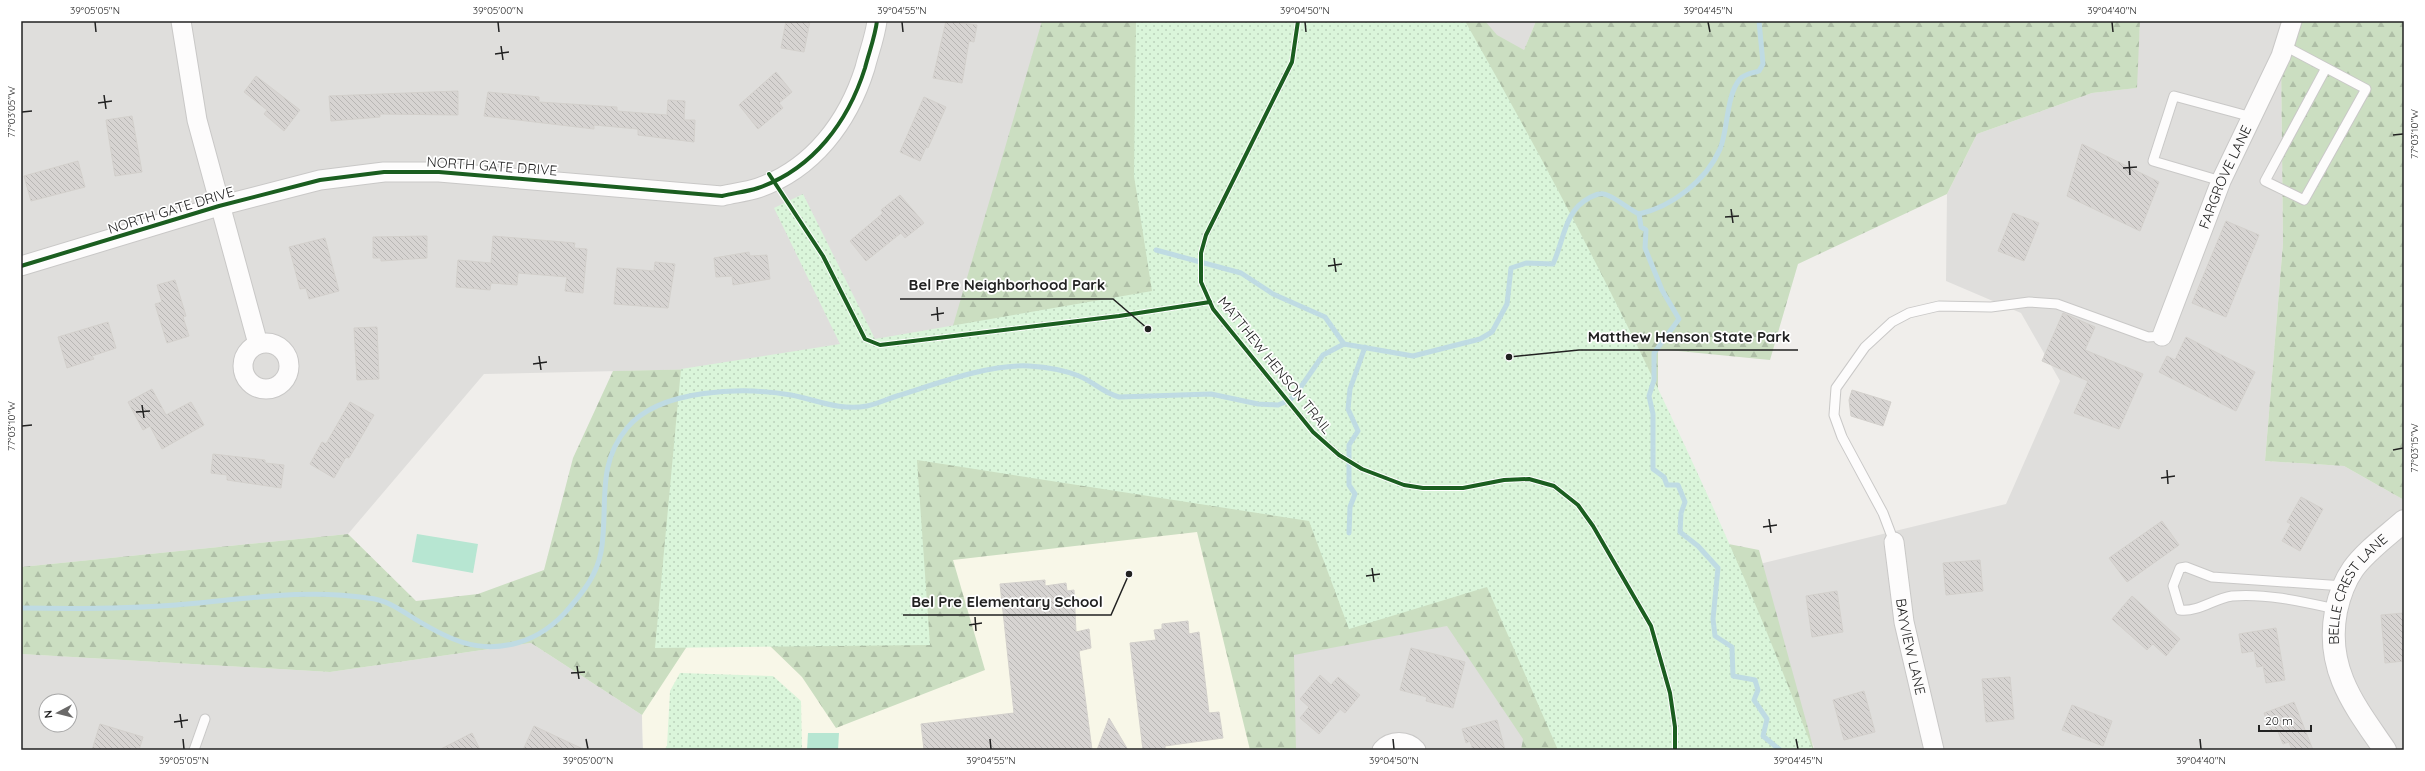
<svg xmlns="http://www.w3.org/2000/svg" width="2425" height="771" viewBox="0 0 2425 771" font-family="Quicksand,sans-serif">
  <defs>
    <pattern id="forest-firs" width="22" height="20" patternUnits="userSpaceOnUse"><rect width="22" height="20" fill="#cbdec1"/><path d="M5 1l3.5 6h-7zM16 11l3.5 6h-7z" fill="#aebea6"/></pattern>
    <pattern id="park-dots" width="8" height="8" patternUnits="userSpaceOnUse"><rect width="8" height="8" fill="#daf5da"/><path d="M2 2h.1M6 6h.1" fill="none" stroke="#bbd2bb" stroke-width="1.8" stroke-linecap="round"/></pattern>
    <pattern id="building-back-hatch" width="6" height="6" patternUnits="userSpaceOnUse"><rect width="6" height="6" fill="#d7d4d2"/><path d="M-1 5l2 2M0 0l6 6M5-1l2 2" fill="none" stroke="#b8b6b4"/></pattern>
  </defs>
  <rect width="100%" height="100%" fill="#f0eeeb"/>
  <g fill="#dfdedc" fill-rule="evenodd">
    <polygon points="21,21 1075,21 945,353 751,368 484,374 348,534 21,567"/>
    <polygon points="1467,21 1536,21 1507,91"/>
    <polygon points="2140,21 2292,21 2281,56 2283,243 2265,461 2344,466 2404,500 2404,750 1815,750 1796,701 1739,569 2006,504 2060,381 2021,313 1946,281 1947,194 1977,134 2092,93 2136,88"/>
    <polygon points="1489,586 1536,750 1283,750 1270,648"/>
    <path d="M 531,643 L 642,715 L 643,750 L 21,750 L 21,654 L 330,672 ZM 46,701 L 70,701 L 70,725 L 46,725 Z"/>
  </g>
  <polygon fill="#f8f7e8" points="919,459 1311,520 1270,648 1284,750 643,750 642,715 657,647"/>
  <g fill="url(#forest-firs)">
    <polygon points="1042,21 1485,21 1497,35 1524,50 1536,21 2140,21 2137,88 2092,93 1977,134 1947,194 1798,264 1770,360 1658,349 1658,426 1703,539 1759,550 1814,750 1521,750 1523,739 1447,626 1294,655 1296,750 1250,750 1197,532 953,560 985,670 836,728 802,677 768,644 701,625 642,715 531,643 330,672 21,654 21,567 348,534 416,601 478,594 544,570 573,458 613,371 751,368 945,353"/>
    <polygon points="2292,21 2404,21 2404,500 2344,466 2265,461 2283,243 2281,56"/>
  </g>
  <g fill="url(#park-dots)">
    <path d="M 1136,21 L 1465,21 C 1568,202 1663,389 1745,580 C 1769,636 1791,693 1813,750 L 1558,750 L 1487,587 L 1349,629 L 1309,521 L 917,460 L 930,645 L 655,648 L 681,369 L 840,344 L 774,208 L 803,194 L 875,339 L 1152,291 L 1134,176 Z"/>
    <polygon points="680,673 773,676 801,701 802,750 664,750 667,746 670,691"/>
  </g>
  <g fill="#b7e6d2">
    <polygon points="417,534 478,544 473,573 412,562"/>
    <polygon points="808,733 839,733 838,750 807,750"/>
  </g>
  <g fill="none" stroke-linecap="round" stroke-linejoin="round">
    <g stroke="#bfdbe3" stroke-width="5">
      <polyline points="1639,214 1641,227 1646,230 1645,248 1662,290 1679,319 1654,353 1654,380 1649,396 1653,414 1653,469 1664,477 1667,485 1678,485 1685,502 1681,513 1680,532 1698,546 1718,568 1713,619 1715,636 1732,647 1733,676 1755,680 1758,690 1754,700 1767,719 1763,736 1780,750"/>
      <polyline points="1156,250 1241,273 1273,294 1325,317 1344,344"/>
      <polyline points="1349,533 1350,507 1355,494 1349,485 1349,445 1358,431 1348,409 1350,389 1365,347"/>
      <path d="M 21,608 C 73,609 124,609 176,605 C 240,600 304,588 368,598 C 387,600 399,609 415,619 C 448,639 477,654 517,643 C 538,637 556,624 570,607 C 584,591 597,574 601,552 C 609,508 595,466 627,428 C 660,388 744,387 791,395 C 817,400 839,411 867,406 C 877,404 887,399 897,396 C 936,384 988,364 1029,366 C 1045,367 1064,370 1079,376 C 1094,382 1103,393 1119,397 L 1211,394 L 1258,404 L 1278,405 L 1290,400 L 1296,394 L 1323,355 L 1344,344 L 1413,356 L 1480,339 L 1492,332 L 1507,304 L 1511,268 L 1526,263 L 1553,264 C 1564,241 1564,211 1589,198 C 1595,195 1601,192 1607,195 C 1618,199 1628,209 1639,214 C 1671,207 1706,181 1720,149 C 1728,131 1726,95 1740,79 C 1744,74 1753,73 1759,71 L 1763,64 L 1759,21"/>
    </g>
  </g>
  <g fill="url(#building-back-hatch)" stroke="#d3d0cc">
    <polygon points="786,21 810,21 804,52 781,48"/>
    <polygon points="946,21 977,25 974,42 969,41 962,83 933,78"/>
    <polygon points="776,72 792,92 779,103 783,108 758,129 739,105"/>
    <polygon points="256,76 300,110 284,131 264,114 267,110 244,92"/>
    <polygon points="458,91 458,115 380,114 380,117 331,121 329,96"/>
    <polygon points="488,92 539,97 539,102 617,107 617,111 667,115 668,100 685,101 684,120 695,120 694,142 638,135 638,129 594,125 594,129 484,116"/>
    <polygon points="924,97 946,107 928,148 926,147 920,161 900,152"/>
    <polygon points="132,116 142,172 115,176 106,120"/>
    <polygon points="2082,144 2159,182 2140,231 2067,196"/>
    <polygon points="78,161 85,187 31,201 24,176"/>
    <polygon points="900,195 924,223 905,238 901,233 866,261 850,241 883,213 881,210"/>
    <polygon points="2013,213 2039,223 2024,261 1998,251"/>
    <polygon points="2226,221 2259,235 2226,317 2192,303"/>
    <polygon points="427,236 427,258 381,261 381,258 373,258 373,237"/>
    <polygon points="493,236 575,243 574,248 587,249 583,293 565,291 567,277 518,273 517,285 491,283 490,290 456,287 458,260 491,263"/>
    <polygon points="325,238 339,291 309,299 306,288 300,289 289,247"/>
    <polygon points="749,252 750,256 767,255 770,279 733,285 732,276 716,277 714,258"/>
    <polygon points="655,262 675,264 668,308 614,304 617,268 654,271"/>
    <polygon points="175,280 186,316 183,317 189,336 167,343 155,304 162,302 157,285"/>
    <polygon points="2063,313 2095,327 2085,350 2143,374 2119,429 2074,413 2088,381 2042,361"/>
    <polygon points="108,322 116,348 92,356 94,359 67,368 58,337"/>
    <polygon points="377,327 379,379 357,380 354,328"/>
    <polygon points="2186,337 2255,372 2236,411 2159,372 2167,356 2175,360"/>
    <polygon points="152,389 166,415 191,402 204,425 162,449 150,426 143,430 128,402"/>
    <polygon points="1852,390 1891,402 1883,426 1851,416 1849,400"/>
    <polygon points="350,402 374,415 349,458 346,457 334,478 310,464 322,442 326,444"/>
    <polygon points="213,454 265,460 265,463 284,465 281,488 227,480 227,475 211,473"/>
    <polygon points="2301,497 2323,509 2300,551 2282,541 2291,524 2287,522"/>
    <polygon points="2162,521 2179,545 2127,582 2109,558"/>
    <polygon points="1980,560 1983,591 1946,595 1943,563"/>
    <polygon points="1045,580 1045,586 1066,583 1067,591 1074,590 1076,632 1089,629 1091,648 1079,651 1092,750 924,750 921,724 1014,713 1000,584"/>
    <polygon points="1837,591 1843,632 1812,637 1806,596"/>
    <polygon points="2132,596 2180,639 2166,656 2153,644 2147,650 2112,619"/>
    <polygon points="2404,613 2404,661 2385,663 2381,615"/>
    <polygon points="1188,621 1189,634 1199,632 1209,713 1219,712 1223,738 1165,746 1165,750 1143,750 1130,643 1156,640 1154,630 1162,629 1162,624"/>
    <polygon points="2276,628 2285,680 2266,683 2263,666 2257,667 2254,651 2242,653 2239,634"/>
    <polygon points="1411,648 1465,662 1453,708 1426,701 1427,697 1400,690"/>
    <polygon points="1320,675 1331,685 1338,677 1360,695 1345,713 1340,709 1319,734 1300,718 1309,707 1300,699"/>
    <polygon points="2010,677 2014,719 1986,722 1982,679"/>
    <polygon points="1864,691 1875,732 1844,740 1833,700"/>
    <polygon points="2294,702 2313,750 2292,750 2289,742 2283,744 2277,729 2271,731 2264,713"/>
    <polygon points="2072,705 2112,721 2103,746 2062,730"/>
    <polygon points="1109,718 1128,750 1097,750"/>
    <polygon points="1497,720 1505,750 1473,750 1470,741 1466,743 1462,729"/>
    <polygon points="100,724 143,737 139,750 92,750"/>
    <polygon points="534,726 585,750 523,750"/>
    <polygon points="472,733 480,750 439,750"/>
  </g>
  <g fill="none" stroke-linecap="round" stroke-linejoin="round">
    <defs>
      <g id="service">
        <polyline points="2285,46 2366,89 2304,200 2265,181 2326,68"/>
        <polyline points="2221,181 2153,161 2174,96 2252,117"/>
        <polyline points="1894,542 1883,513 1842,437 1834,415 1836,388 1865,347 1892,322 1909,313 1939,306 1991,307 2029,302 2057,304 2148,337 2162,336"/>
        <path d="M 2336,609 C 2304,602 2266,593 2232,596 C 2213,599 2199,612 2180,610 L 2173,586 L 2180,568 L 2186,567 L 2212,577 L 2344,586"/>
        <polyline points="194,750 205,719"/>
      </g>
      <g id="minor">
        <polyline points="181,21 197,120 258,344"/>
        <path d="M 21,266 L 219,206 L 320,180 L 384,172 L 439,172 L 722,196 C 733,193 746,192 758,188 C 813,169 848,122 865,68 C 869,52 875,37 877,21"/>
        <path id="s1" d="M 2162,336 L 2221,181 L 2281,56 L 2292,21"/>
        <circle cx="266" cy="366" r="23"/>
        <path id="s2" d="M 1894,542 L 1904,622 L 1934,750"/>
        <path d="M 1382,750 C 1391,740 1407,740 1416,750"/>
      </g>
      <g id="tertiary">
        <path id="s3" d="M 2385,750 C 2354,705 2325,669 2336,611 C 2339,597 2344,582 2353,569 C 2366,551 2387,536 2404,521"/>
      </g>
    </defs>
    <use href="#service" stroke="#c9c8c7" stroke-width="11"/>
    <use href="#minor" stroke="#c9c8c7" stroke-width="21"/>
    <use href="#tertiary" stroke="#c9c8c7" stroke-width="24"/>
    <use href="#service" stroke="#fdfcfc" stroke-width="9"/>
    <use href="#minor" stroke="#fdfcfc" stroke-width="19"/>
    <use href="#tertiary" stroke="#fdfcfc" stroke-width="22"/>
    <defs>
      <g id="cycleway">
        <polyline points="1298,21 1292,62 1206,235 1201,253 1201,282 1213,309 1313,432 1339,455 1362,469 1404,485 1423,488 1463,488 1504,480 1529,479 1554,486 1578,505 1593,526 1651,626 1670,693 1675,727 1675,750"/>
        <polyline points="769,174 823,256 865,339 880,345 1119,316 1210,302"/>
        <path d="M 21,266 L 219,206 L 320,180 L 384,172 L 439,172 L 722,196 C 733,193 746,192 758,188 C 813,169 848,122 865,68 C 869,52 875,37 877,21"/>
      </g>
    </defs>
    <use href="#cycleway" stroke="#fff" stroke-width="6"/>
    <use href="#cycleway" stroke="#1b5e20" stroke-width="4"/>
  </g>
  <path fill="none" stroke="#222" stroke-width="1.5" d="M 95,22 L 96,32M 498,22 L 499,32M 902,22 L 903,32M 1305,22 L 1306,32M 1708,22 L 1710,32M 2112,22 L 2113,32M 501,46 L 503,60M 495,54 L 509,52M 104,95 L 106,109M 98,103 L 112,101M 22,112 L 32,111M 2393,135 L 2403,134M 2129,161 L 2130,175M 2123,168 L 2137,167M 1731,209 L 1733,223M 1725,217 L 1739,216M 1334,258 L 1336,272M 1328,266 L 1342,264M 937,307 L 938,321M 931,315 L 944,313M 539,356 L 541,370M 533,364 L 547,362M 142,405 L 144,418M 136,412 L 150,411M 22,426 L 32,425M 2393,450 L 2403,448M 2167,470 L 2168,484M 2161,478 L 2175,476M 1769,519 L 1771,533M 1763,527 L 1777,525M 1372,568 L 1374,582M 1366,576 L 1380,574M 975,617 L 976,631M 969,625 L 982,623M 577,666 L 579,679M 571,673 L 585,672M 180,714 L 182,728M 174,722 L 188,720M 183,739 L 184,749M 586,739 L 588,749M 990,739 L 991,749M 1393,739 L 1394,749M 1796,739 L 1798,749M 2200,739 L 2201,749"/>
  <g text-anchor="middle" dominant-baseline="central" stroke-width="3.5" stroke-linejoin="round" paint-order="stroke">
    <g font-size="14" fill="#222" stroke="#fff">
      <text transform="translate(492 166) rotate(4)">NORTH GATE DRIVE</text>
      <text stroke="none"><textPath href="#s1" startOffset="171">FARGROVE LANE</textPath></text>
      <text transform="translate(171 210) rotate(-17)">NORTH GATE DRIVE</text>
      <text transform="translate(1275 365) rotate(51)">MATTHEW HENSON TRAIL</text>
      <text stroke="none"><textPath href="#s3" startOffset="181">BELLE CREST LANE</textPath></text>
      <text stroke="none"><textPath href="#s2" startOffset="106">BAYVIEW LANE</textPath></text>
    </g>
  </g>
  <path fill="none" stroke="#222" stroke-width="1.5" d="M1148 329L1113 299H900M1509 357L1579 350H1798M1129 574L1111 615H903"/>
  <g fill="#222" stroke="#fff" stroke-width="1.5">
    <circle cx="1148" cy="329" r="4"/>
    <circle cx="1509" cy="357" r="4"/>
    <circle cx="1129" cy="574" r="4"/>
  </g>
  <g font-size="15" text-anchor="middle" font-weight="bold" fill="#222" stroke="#fff" stroke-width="3.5" stroke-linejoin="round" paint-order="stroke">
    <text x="1007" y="290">Bel Pre Neighborhood Park</text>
    <text x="1689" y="342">Matthew Henson State Park</text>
    <text x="1007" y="607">Bel Pre Elementary School</text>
  </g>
  <rect width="2425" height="771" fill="none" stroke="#ffffff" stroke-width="44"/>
  <g transform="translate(58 713) rotate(263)"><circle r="19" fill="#ffffff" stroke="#a7a7a7"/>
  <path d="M0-3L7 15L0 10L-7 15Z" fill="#6a6968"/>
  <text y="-6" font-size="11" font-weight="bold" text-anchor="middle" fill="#222222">N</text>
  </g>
  <path d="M2259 725v6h52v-6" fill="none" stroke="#222222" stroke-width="2"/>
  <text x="2265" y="725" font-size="12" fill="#222222" stroke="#ffffff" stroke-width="3" paint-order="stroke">20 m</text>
  <rect x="22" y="22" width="2381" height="727" fill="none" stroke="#222" stroke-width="1.5"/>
  <g font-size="10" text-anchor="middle" fill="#222">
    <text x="95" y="14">39°05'05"N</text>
    <text x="498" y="14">39°05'00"N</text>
    <text x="902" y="14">39°04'55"N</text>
    <text x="1305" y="14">39°04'50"N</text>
    <text x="1708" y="14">39°04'45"N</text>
    <text x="2112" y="14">39°04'40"N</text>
    <text transform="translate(11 112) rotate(-90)" y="4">77°03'05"W</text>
    <text transform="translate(2414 134) rotate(-90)" y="4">77°03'10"W</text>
    <text transform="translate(11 426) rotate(-90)" y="4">77°03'10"W</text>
    <text transform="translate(2414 448) rotate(-90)" y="4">77°03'15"W</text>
    <text x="184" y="764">39°05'05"N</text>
    <text x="588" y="764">39°05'00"N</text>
    <text x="991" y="764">39°04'55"N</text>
    <text x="1394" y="764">39°04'50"N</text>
    <text x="1798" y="764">39°04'45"N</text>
    <text x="2201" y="764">39°04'40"N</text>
  </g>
</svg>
